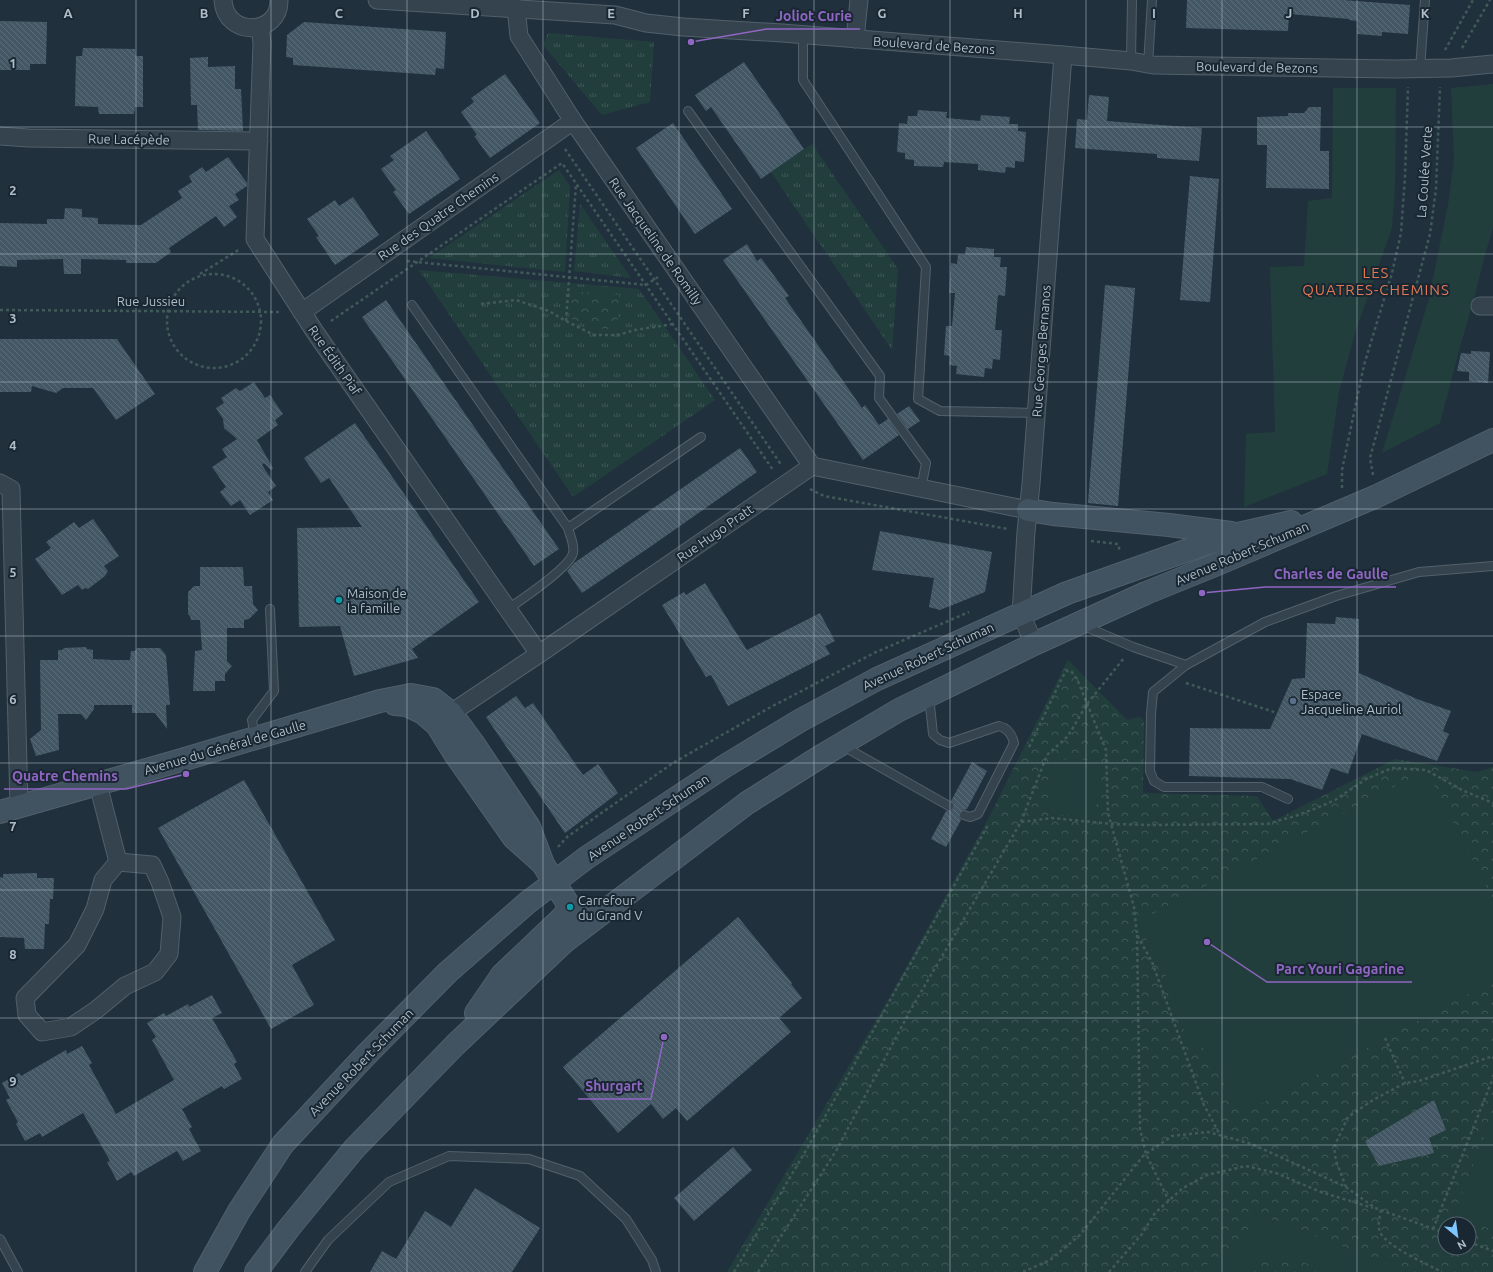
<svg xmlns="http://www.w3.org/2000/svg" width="1493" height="1272" viewBox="0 0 1493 1272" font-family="Ubuntu,sans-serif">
  <defs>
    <pattern id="grass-tufts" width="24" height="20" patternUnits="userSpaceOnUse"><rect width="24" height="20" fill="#223e3c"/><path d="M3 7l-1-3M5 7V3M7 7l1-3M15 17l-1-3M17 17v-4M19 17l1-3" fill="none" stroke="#405857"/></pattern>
    <pattern id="park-crowns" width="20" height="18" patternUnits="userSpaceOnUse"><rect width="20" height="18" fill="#223e3c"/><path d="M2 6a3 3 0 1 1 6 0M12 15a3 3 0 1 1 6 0" fill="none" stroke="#405857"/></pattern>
    <pattern id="building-back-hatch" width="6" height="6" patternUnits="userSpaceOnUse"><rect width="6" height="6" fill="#435764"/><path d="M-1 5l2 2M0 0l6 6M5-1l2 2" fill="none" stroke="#5c6d79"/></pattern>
  </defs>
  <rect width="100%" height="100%" fill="#20313d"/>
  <g fill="url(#grass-tufts)">
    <polygon points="548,33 654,42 650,102 602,115 543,45"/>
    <polygon points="812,144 898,269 892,350 771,172"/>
    <polygon points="559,170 570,186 565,272 429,258"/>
    <polygon points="580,204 631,278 574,271"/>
    <polygon points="419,270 639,289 715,400 573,497"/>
  </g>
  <g fill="url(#park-crowns)" fill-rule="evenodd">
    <polygon points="571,291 619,295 617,330 594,328 569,318"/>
    <path d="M 1068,660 L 1127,720 L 1138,717 L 1142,718 L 1144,722 L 1143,793 L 1257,796 L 1273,821 L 1395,759 L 1477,772 L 1493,767 L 1493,1272 L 727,1272 L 888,1000 L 986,823 ZM 1445,1224 L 1469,1224 L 1469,1248 L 1445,1248 Z"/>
  </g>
  <g fill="#223e3c">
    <polygon points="1493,84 1493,228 1486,251 1474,298 1460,347 1440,423 1382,453 1428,302 1448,205 1454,160 1451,88"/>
    <polygon points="1333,88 1396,88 1395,187 1392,228 1355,333 1339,392 1327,474 1244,507 1246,434 1275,432 1270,267 1304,266 1308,201 1332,198"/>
    <polygon points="1052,759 1101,760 1101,790 1097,791 1096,816 1049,815"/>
    <polygon points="1426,770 1493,899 1493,981 1242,1114 1202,1046 1196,1051 1168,1001 1177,996 1137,922"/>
    <polygon points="1493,1113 1493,1230 1454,1215"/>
    <polygon points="1254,1213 1410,1272 1335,1272 1298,1261 1271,1260 1250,1267 1238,1272 1198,1272 1215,1258 1242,1246"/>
  </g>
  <g fill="url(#building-back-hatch)">
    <polygon points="1187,0 1343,0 1410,5 1408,34 1382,32 1382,36 1357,34 1357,21 1349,20 1349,19 1289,14 1288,31 1186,28"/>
    <polygon points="0,21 47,22 46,64 30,64 30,70 0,70"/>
    <polygon points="304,22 446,32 444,69 436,68 435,75 293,65 293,58 286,57 287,35"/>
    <polygon points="83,48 135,49 136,56 143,56 143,107 135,107 134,114 99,114 98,107 75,106 76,56 82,56"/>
    <polygon points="208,57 208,67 235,66 235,89 241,89 243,131 198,130 197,105 191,105 190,58"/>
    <polygon points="744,62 804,149 761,179 711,107 706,111 695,95"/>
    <polygon points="505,74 540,123 490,158 474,136 477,135 461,112 474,102 471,98"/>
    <polygon points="1089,95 1109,97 1107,121 1202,128 1199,161 1157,158 1157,154 1075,148 1077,119 1087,120"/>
    <polygon points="1309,107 1321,107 1320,151 1329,151 1329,189 1266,188 1267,145 1257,145 1257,117 1288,116 1288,113 1304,113"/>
    <polygon points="918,110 947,112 946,118 980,121 981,115 1010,117 1009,124 1018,124 1018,131 1026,132 1024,162 1015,161 1015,168 1006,167 1005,173 978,170 978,164 944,162 943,167 914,166 914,160 905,159 905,153 897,152 899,123 907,124 908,116 917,116"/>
    <polygon points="673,123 732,209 695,234 636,148"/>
    <polygon points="426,131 460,179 409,214 393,192 396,190 381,169 394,160 390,156"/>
    <polygon points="228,157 247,183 247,186 235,194 239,200 229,206 237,217 224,227 216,216 169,248 171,252 156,263 126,263 126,260 81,259 81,274 64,274 63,259 17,260 17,267 0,266 0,223 47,224 47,219 64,219 65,208 82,209 82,217 98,218 98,224 141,225 182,198 178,191 192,182 189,176 202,167 206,172"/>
    <polygon points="1190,176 1219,179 1210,302 1180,300"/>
    <polygon points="353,197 379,235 335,265 316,237 319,236 307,219 335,200 339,206"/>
    <polygon points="747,244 757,261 761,258 789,296 785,298 862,408 865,405 879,425 888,419 899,435 863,460 723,260"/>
    <polygon points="966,247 994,249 994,257 1001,257 1000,267 1007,267 1005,296 998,295 995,330 1002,330 1000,360 993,359 992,369 985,368 984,377 956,374 957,366 949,365 950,356 944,355 946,326 952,326 955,293 949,293 951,263 957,264 958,254 965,255"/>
    <polygon points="1105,285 1135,288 1118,506 1088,503"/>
    <polygon points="386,300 559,549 534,566 362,317"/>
    <polygon points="0,339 117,339 155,394 116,420 93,388 63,388 56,393 32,386 31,392 0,392"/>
    <polygon points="1471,351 1490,352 1488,383 1469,381 1469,372 1457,371 1461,353 1471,354"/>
    <polygon points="254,382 265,398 270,395 283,414 275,420 278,425 257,440 273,468 271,470 264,463 262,465 276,486 268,492 273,500 250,515 240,500 231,506 220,492 226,487 212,467 227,457 222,449 237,439 224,428 223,419 216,408 224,403 221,398 236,388 240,391"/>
    <polygon points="909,406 920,421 908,429 897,414"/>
    <polygon points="355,423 479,602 412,649 418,658 354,676 340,626 299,627 297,528 362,527 329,478 321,483 304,458"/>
    <polygon points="740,448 757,472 650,547 582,593 567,571 574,563"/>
    <polygon points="93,519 119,556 104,566 108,571 105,576 88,589 85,588 82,590 78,585 62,595 35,559 51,548 46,542 74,522 79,528"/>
    <polygon points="880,531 992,552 985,592 940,610 929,607 934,578 872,570"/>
    <polygon points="200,567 243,567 244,586 252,586 253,604 258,610 249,619 244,620 244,628 227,628 227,661 232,666 225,674 225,681 215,681 215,691 193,691 195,651 202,650 200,620 191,620 190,616 188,614 188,592 194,586 200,586"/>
    <polygon points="705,583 747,650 820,613 835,641 825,646 830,654 728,706 711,675 706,677 662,605 684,592 686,595"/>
    <polygon points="1336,617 1359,619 1359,673 1417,699 1451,711 1443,731 1449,734 1437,761 1362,734 1348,774 1331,768 1322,790 1290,779 1189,776 1190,728 1270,729 1292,679 1305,678 1307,623 1335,624"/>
    <polygon points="86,647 87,649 93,650 93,659 114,660 130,660 131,651 135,651 137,648 160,648 166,655 170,705 166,705 167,729 155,713 132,713 132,705 94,705 94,709 86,720 81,714 58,714 59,750 36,756 30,739 41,730 40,660 58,660 58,650 62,650 64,648"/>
    <polygon points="516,696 525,708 533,703 583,775 598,764 618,793 565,833 486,717"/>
    <polygon points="972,762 987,771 967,809 963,810 959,813 959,816 961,820 946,847 931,839 946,811 951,811 954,808 954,804 951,801"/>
    <polygon points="244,780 335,940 292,965 314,1005 271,1029 158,828"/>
    <polygon points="37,873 37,878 54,878 53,899 50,899 49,924 45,924 44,949 25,949 24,938 0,937 0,877 3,878 3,874"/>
    <polygon points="738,917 792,983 791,984 802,998 779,1018 791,1032 687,1121 676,1108 663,1119 651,1104 618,1133 563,1067"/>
    <polygon points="212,995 222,1013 212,1018 237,1062 234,1064 242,1079 224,1089 222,1086 182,1109 192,1127 189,1129 201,1151 183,1161 177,1151 134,1176 131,1172 117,1181 107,1162 110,1161 83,1113 42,1137 40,1133 25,1141 16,1124 18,1122 6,1100 10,1098 2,1083 19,1073 21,1076 66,1050 67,1054 82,1046 92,1063 89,1065 116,1114 174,1080 152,1040 156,1037 147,1023 164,1013 166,1016 188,1004 189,1007"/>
    <polygon points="1434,1100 1446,1130 1429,1138 1434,1153 1379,1166 1365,1141"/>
    <polygon points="733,1147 752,1170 694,1221 674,1198"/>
    <polygon points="475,1188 540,1228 512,1272 370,1272 382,1251 396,1259 425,1211 451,1227"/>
  </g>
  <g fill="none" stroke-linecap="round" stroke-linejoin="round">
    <defs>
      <g id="lane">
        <polyline points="803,35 803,80 926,267 918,399 940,411 1036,413"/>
        <polyline points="1131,61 1132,0"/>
        <polyline points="1148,65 1152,0"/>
        <polyline points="1420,69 1425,0"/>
        <polyline points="688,111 880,376 879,398 926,463 921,489"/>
        <path d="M 412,305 L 568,528 C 570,536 575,545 573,553 C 570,567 521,600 508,609"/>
        <polyline points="568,528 701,437"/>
        <polyline points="1084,626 1133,647 1186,665 1265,622 1336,596 1419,572 1493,566"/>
        <polyline points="1186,665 1153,692 1151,714 1150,771 1154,781 1164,787 1262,787 1288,799"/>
        <path d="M 929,696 L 933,734 L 940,740 L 949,743 L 999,726 C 1007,728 1012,734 1014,743 L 978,814 L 970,817 L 964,815"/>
        <polyline points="255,737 252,720 274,691 270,609"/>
        <polyline points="843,746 949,806"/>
        <polyline points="0,1239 18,1272"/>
        <polyline points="305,1272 328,1240 389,1182 449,1156 529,1159 580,1176 626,1219 652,1260 656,1272"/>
      </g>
      <g id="street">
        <path d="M 223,0 C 225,38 280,36 279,0"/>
        <polyline points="377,0 615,15 646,23 683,27 782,33 1063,55 1131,61 1153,65 1395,69 1451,68 1493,64"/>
        <polyline points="516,8 519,36 573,121 812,466"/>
        <polyline points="260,27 262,43 255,239 315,332 539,654"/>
        <polyline points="855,39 859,0"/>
        <polyline points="0,136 28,138 259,141"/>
        <polyline points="1480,306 1493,306"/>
        <polyline points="302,312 573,121"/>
        <polyline points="0,483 11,489 19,806"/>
        <polyline points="1034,644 1021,614 1026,532 1031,484 1063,55"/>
        <polyline points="442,721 451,713 539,654 812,466 1028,510"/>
        <polyline points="98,784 118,862"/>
        <polygon points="118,862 152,865 160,882 172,917 169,954 155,972 125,986 96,1010 71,1027 42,1032 27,1015 25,998 77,945 95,909 103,880"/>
      </g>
      <g id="secondary">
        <polyline points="1028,510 1053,514 1169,525 1231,533"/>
        <polyline points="395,704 407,705 423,713 437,725 455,754 514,838 541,862"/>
        <polyline points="0,812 178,761 380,701 411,695 433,699 451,713 473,743 529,827 543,864 554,882 570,907 587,924"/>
        <polyline points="476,1013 502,975 563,917 570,907"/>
        <polyline points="205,1272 239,1211 283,1144 365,1056 448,972 527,903 586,858 725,766 801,720 877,679 1067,593 1208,543 1238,534 1291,522"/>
        <polyline points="256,1272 289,1228 354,1149 455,1045 564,942 747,803 823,755 899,710 1034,644 1146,593 1215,565 1377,496 1493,440"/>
      </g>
    </defs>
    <use href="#lane" stroke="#52606b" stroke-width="10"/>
    <use href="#street" stroke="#52606b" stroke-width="19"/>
    <use href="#secondary" stroke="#52606b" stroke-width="24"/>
    <g stroke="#405a59" stroke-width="2.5" stroke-dasharray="3 3" stroke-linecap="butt">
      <polyline points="1462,48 1490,0"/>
      <polyline points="1445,50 1473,0"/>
      <polyline points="565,149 780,463 782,462"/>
      <polyline points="407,261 646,285 658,277"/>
      <circle cx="214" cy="321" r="47"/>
      <polyline points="200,274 240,249"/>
      <polyline points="481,304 516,300 549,311 566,321 594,335 618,335 635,330 673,324"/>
      <polyline points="0,310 279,312"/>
      <polyline points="331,321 562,163 773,470"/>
      <polyline points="566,321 576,184"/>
      <polyline points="1373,475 1370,458 1430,234 1436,189 1440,87"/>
      <polyline points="1342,488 1342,470 1364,365 1392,273 1401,233 1405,176 1408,87"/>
      <polyline points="810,489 824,496 1008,529"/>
      <polyline points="1091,541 1118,544 1120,552"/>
      <polyline points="1186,683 1277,713"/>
      <polyline points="1029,747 1061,680 1066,671 1071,671 1077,679 1106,750 1108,813 1134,907 1137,935 1152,962 1204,1105 1220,1135"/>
      <polyline points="1021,822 1047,755 1068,736 1087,704 1124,658"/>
      <polyline points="558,847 567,837 673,763 769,708 874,653 969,612"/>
      <polyline points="1137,935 1140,1129 1146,1154 1169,1201"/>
      <polyline points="1385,1038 1405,1083"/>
      <polyline points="1346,1187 1336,1161 1334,1147 1348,1117 1373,1100 1405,1083 1419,1081 1493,1056"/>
      <path d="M 1381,1210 C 1380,1217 1377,1225 1380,1232 C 1387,1247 1427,1264 1442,1272"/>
      <polyline points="1433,1229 1493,1078"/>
      <polyline points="1469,1242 1493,1251"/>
      <polyline points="734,1272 808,1147 988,825"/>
      <polyline points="758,1272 836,1151 911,1009 1021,822 1052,818 1112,824 1150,825 1267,824 1295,816 1317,808 1335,800 1366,779 1392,768 1426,770 1464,791 1493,803"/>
      <polyline points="1023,1272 1050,1260 1080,1235 1143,1156 1172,1136 1208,1132 1252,1144 1346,1187 1375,1208 1445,1233"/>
      <polyline points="1109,1272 1142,1234 1155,1213 1183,1188 1207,1175 1246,1166 1276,1173 1321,1192 1373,1208"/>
    </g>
    <use href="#lane" stroke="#34434d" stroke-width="8"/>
    <use href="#street" stroke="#34434d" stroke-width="17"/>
    <use href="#secondary" stroke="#415261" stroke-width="22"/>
  </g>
  <path fill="none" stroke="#afbdc9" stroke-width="1" stroke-opacity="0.55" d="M 136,0 L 136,1272M 271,0 L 271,1272M 407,0 L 407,1272M 543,0 L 543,1272M 679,0 L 679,1272M 814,0 L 814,1272M 950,0 L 950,1272M 1086,0 L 1086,1272M 1222,0 L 1222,1272M 1357,0 L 1357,1272M 0,127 L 1493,127M 0,254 L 1493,254M 0,382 L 1493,382M 0,509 L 1493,509M 0,636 L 1493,636M 0,763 L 1493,763M 0,890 L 1493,890M 0,1018 L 1493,1018M 0,1145 L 1493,1145"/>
  <g fill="#0f9aa8" stroke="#192732" stroke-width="1.5">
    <circle cx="339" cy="600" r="4"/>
    <circle cx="570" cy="907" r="4"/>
  </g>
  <circle fill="#5c6f8a" stroke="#192732" stroke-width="1.5" cx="1293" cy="701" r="4"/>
  <g text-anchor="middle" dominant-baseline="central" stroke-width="4" stroke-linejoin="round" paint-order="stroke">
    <g font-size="13" fill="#afbdc9" stroke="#192732">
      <text transform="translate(934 45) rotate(4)">Boulevard de Bezons</text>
      <text transform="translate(1257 67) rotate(1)">Boulevard de Bezons</text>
      <text transform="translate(129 139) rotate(1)">Rue Lacépède</text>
      <text transform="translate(1424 172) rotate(-86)">La Coulée Verte</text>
      <text transform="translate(438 216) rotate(-35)">Rue des Quatre Chemins</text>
      <text transform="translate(656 241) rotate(55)">Rue Jacqueline de Romilly</text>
      <text x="151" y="301">Rue Jussieu</text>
      <text transform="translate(1041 351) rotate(-86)">Rue Georges Bernanos</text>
      <text transform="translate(335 360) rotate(55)">Rue Édith Piaf</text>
      <text transform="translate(715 533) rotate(-35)">Rue Hugo Pratt</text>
      <text transform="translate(1242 553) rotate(-23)">Avenue Robert Schuman</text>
      <text transform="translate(928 656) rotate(-25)">Avenue Robert Schuman</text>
      <text transform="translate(225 747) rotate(-16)">Avenue du Général de Gaulle</text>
      <text transform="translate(648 817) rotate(-34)">Avenue Robert Schuman</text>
      <text transform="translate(361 1062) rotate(-46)">Avenue Robert Schuman</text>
    </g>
    <g font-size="13" fill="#afbdc9" stroke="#192732" text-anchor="start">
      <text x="347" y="593">Maison de<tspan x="347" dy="15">la famille</tspan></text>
      <text x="1301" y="694">Espace<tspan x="1301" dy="15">Jacqueline Auriol</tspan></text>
      <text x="578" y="900">Carrefour<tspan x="578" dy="15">du Grand V</tspan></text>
    </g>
    <g font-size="15" letter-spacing="1" fill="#df7853" stroke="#192732">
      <text x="1376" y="272">LES<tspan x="1376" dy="17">QUATRES-CHEMINS</tspan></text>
    </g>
  </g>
  <g font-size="13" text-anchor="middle" font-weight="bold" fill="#afbdc9" stroke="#192732" stroke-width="4" stroke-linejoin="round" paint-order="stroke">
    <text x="68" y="18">A</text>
    <text x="204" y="18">B</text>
    <text x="339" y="18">C</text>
    <text x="475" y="18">D</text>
    <text x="611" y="18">E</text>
    <text x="746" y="18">F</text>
    <text x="882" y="18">G</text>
    <text x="1018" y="18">H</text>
    <text x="1154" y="18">I</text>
    <text x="1289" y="18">J</text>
    <text x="1425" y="18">K</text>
    <text x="13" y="68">1</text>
    <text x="13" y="195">2</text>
    <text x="13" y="323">3</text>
    <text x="13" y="450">4</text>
    <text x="13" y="577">5</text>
    <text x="13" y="704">6</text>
    <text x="13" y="831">7</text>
    <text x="13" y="959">8</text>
    <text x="13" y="1086">9</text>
  </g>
  <path fill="none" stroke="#9066c3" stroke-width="1.5" d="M691 42L767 29H860M1202 593L1265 587H1396M186 774L126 789H4M1207 942L1267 982H1412M664 1037L651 1099H578"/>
  <g fill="#9066c3" stroke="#192732" stroke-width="1.5">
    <circle cx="691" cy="42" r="4"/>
    <circle cx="1202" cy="593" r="4"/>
    <circle cx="186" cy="774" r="4"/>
    <circle cx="1207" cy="942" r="4"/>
    <circle cx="664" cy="1037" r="4"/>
  </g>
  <g font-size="14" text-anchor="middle" font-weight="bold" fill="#9066c3" stroke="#192732" stroke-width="4" stroke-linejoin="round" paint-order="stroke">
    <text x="814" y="21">Joliot Curie</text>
    <text x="1331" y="579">Charles de Gaulle</text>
    <text x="65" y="781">Quatre Chemins</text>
    <text x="1340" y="974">Parc Youri Gagarine</text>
    <text x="614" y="1091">Shurgart</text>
  </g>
  <g transform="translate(1457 1236) rotate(151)"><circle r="19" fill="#192732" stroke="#55636e"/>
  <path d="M0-3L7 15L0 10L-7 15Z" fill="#7ec6ff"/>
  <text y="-6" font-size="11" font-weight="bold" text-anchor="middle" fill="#afbdc9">N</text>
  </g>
</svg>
